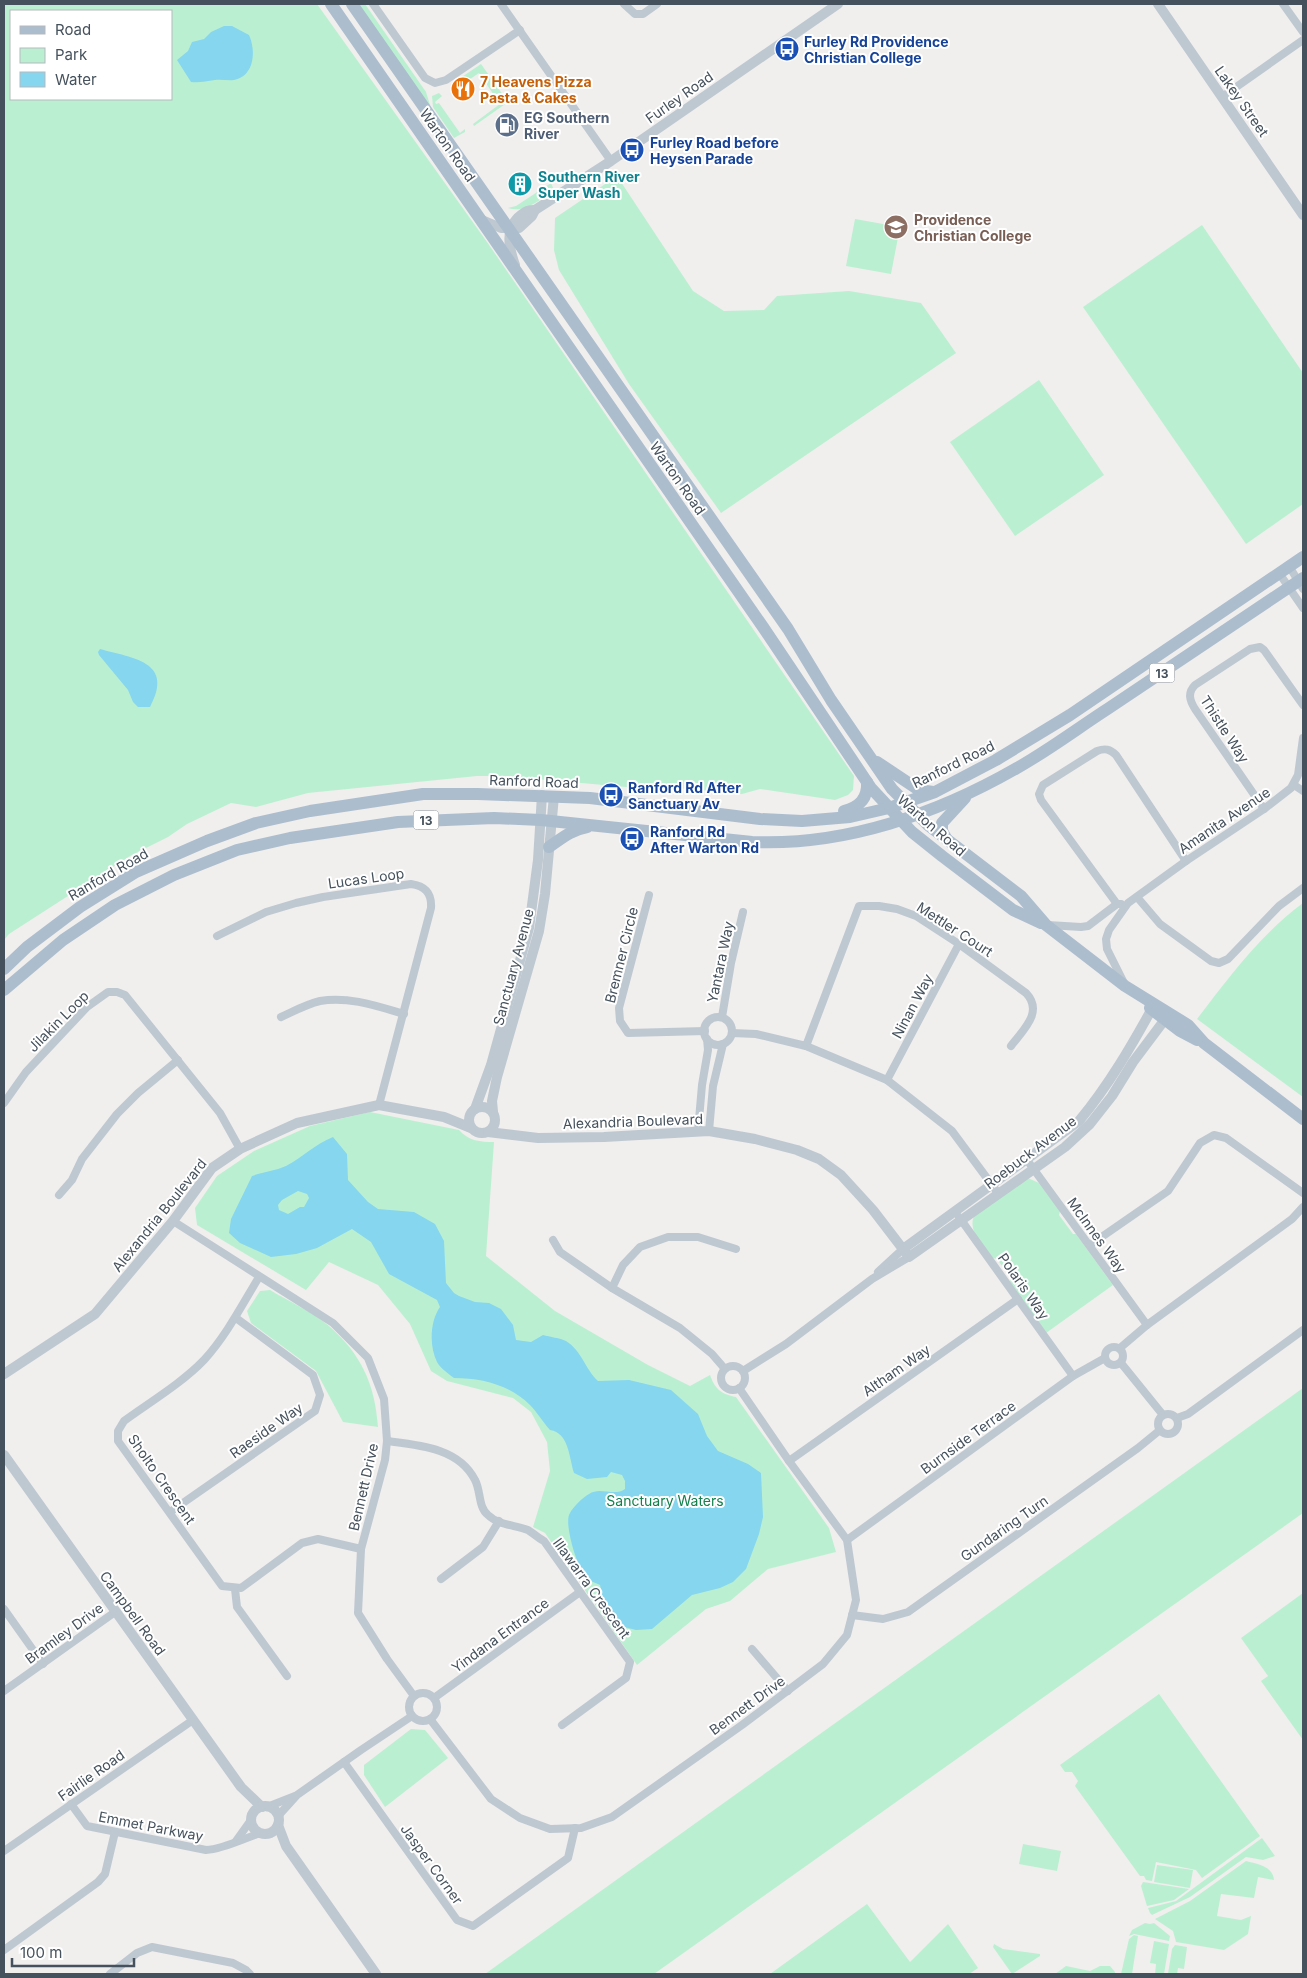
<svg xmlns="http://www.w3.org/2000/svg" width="1307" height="1978" viewBox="0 0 1307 1978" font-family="Inter,sans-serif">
  <rect width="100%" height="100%" fill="#f1eeee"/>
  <g fill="#baf0d1" fill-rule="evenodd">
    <path d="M 4,4 L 317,4 L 487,242 L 854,776 L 853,790 L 848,795 L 835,800 L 760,789 L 742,794 L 644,785 L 626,787 L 503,776 L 477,776 L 308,793 L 256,807 L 231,803 L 187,824 L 168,837 L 130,856 L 9,934 L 4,940 ZM 11,11 L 171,11 L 171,99 L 11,99 Z"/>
    <polygon points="357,4 365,4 426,92 431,108"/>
    <polygon points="481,64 508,102 474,126 473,124 500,104 479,73 460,86 456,81"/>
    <polygon points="439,93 442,96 435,102 436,104 439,103 460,133 465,129 465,132 454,138 433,107 432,96"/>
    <polygon points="617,176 693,291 724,311 764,310 777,296 849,291 921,303 956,353 721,513 629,384 559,270 554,250 555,218"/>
    <path d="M 551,183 L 554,190 C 542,198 525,214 508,208 L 516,206 Z"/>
    <polygon points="855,219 900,227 891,274 846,266"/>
    <polygon points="1202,225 1303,373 1303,504 1246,544 1083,307"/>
    <polygon points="1039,380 1104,475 1015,536 950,442"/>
    <path d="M 1303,903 L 1303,1097 L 1197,1019 C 1230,976 1259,936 1303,903 Z"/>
    <path d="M 370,1112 L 459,1130 C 469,1141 480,1142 494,1142 L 486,1256 L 555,1311 L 648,1365 L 690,1386 L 710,1375 C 715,1389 721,1394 736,1397 L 829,1528 L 836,1552 L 768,1569 L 730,1601 L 706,1609 L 637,1665 L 545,1533 L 533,1527 L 550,1471 L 547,1442 L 531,1412 L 513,1398 L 447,1381 L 431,1371 L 410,1324 L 378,1285 L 329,1262 L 306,1290 L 197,1225 L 195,1208 L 217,1176 L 254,1151 L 310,1126 Z"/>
    <path d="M 1028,1178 L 1039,1183 L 1060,1211 L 1059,1215 L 1073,1234 L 1076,1234 L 1113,1285 L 1046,1333 L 1010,1282 L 1011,1278 L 997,1259 L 993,1258 C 983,1245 966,1230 975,1214 Z"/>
    <path d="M 270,1290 C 288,1301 313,1312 329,1326 C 362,1355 375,1385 378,1427 L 343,1422 L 316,1371 L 251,1323 L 247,1311 L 260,1291 Z"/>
    <polygon points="1303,1388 1303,1513 654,1974 485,1974"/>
    <polygon points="1303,1593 1303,1740 1261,1681 1268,1676 1241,1638"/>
    <polygon points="1159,1694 1260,1836 1202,1878 1196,1870 1156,1862 1152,1881 1146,1880 1144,1876 1140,1876 1075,1786 1078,1781 1072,1772 1065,1772 1060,1765"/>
    <polygon points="411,1729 425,1730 448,1758 385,1807 364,1775 364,1765"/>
    <polygon points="1262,1838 1275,1856 1263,1860 1246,1857 1190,1897 1152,1915 1150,1913 1148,1908 1176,1901"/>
    <polygon points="1023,1844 1061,1851 1057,1871 1019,1864"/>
    <path d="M 1246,1861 C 1257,1864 1273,1866 1274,1880 L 1258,1877 L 1254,1898 L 1221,1894 L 1217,1916 L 1241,1920 L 1251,1916 L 1248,1934 L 1224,1950 L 1176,1942 L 1173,1931 L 1155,1919 L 1190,1901 Z"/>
    <polygon points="1157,1865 1193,1870 1190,1888 1154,1882"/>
    <polygon points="1143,1882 1189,1889 1174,1900 1147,1906 1141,1886"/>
    <polygon points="867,1904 910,1962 948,1924 978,1968 969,1974 770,1974"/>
    <polygon points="1145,1923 1150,1924 1154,1923 1170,1936 1169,1941 1134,1934 1129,1936 1132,1930"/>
    <polygon points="1134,1935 1138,1936 1132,1974 1121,1974 1129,1939"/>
    <polygon points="1154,1941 1169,1944 1164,1974 1155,1974 1156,1964 1150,1963"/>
    <polygon points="994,1944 1003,1949 1040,1954 1040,1956 1012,1974 993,1947"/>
    <polygon points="1175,1945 1187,1947 1184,1969 1178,1968 1177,1974 1168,1974 1172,1949"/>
    <polygon points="1066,1966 1090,1971 1100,1966 1110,1966 1115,1972 1115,1974 1055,1974"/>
  </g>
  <g fill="#86d6ef" fill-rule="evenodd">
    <path d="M 224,26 L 232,26 L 249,35 C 256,50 255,76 234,80 C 228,81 221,79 215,80 C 206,81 200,83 191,82 L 177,60 L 188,51 L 192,42 L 204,39 L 211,32 Z"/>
    <path d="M 100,649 C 132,658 175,661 150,707 L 138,707 L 133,702 L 128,690 L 99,655 L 98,652 Z"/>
    <path d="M 333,1137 L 347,1154 L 348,1180 L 368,1202 L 378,1209 L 414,1212 L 435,1224 L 444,1241 L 446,1283 L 454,1293 L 459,1296 L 475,1302 L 489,1303 L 501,1309 L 513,1325 L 516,1340 L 531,1342 L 543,1335 C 550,1337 560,1338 566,1341 C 582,1351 585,1369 598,1381 L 629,1380 L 671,1390 L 698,1414 L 707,1436 L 718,1451 L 748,1464 L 761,1473 L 763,1517 L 759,1534 L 746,1569 L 733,1582 L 720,1588 L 692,1595 L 652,1629 L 636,1630 L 612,1624 L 604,1603 L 600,1585 C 596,1583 590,1581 586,1578 C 578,1569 563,1523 570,1513 C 573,1507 583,1497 589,1494 C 600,1486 614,1497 625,1489 L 625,1481 L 622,1475 L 611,1472 L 607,1477 L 587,1479 L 574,1473 C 569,1457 569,1433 550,1430 C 543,1422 537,1412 530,1405 C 510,1385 482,1378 454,1378 C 449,1374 440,1368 437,1362 C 429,1346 430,1321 440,1307 L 437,1300 L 389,1274 L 371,1242 L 352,1229 L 317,1248 L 296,1254 L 271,1257 L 240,1243 L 229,1233 L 231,1219 L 252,1176 C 263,1172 275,1171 286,1166 C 303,1157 315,1144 333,1137 ZM 298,1191 L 307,1194 L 309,1198 L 304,1207 L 300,1207 L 288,1214 L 279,1210 L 278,1205 L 282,1200 Z"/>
  </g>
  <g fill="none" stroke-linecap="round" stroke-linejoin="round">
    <g stroke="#bec8d1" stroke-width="8">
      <polyline points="373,4 425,78 435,83 446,80 520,30"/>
      <polyline points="501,4 611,161"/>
      <polyline points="624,4 635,14 643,14 657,4"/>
      <polyline points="1283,4 1303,32"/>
      <polyline points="1222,97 1303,40"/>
      <polyline points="1289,566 1303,589"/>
      <polyline points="1279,573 1303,608"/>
      <polyline points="1294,785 1303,791"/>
      <path d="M 1264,809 L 1195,709 C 1190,701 1187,693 1195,685 L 1250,649 L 1260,647 L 1264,650 L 1303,705"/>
      <polyline points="649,895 619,1008 620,1021 628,1033 705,1031"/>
      <polyline points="1137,897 1160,924 1211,961 1219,963 1228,959 1279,906 1303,888"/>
      <path d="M 1117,904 L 1041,800 L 1039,794 L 1043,785 L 1097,751 C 1105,748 1110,749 1116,755 L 1186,861"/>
      <polyline points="1048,925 1081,927 1088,926 1117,904 1121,904"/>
      <path d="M 217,936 L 266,912 L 296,903 L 323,897 L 411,884 C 425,886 432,893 431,908 L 379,1105"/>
      <polyline points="1123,981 1107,949 1106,939 1109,930 1128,903 1186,861 1264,809 1291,788 1298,775 1303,738"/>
      <path d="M 281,1017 C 294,1011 307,1004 320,1001 C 348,996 377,1006 404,1014"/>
      <polyline points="722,1017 731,963 743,912"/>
      <circle cx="718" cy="1031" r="14"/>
      <polyline points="732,1033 756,1034 806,1046 887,1080 952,1131 998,1193"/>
      <path d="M 806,1046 L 859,906 L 879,906 L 897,909 L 916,916 L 959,944 L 1026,993 C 1044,1012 1023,1030 1011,1046"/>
      <polyline points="887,1080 959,944"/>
      <polyline points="4,1103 26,1072 87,1007 108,992 117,992 125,995 220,1113 240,1149"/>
      <polyline points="698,1131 702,1085 708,1050 707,1039"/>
      <polyline points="709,1131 713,1086 723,1044"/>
      <polyline points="1027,1160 1147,1325"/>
      <polyline points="59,1195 72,1180 82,1159 117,1114 138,1093 178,1060"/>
      <polyline points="959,1217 1073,1376"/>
      <polyline points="173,1221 333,1323 368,1358 384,1399 387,1441 385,1460 361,1549 358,1613 387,1659 414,1696"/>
      <polyline points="553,1240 560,1252 612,1288 680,1328 712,1354 725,1369"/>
      <polyline points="1090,1245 1168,1191 1200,1143 1214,1135 1226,1138 1303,1193"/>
      <polyline points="878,1272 903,1249"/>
      <path d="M 259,1277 C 242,1305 226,1336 204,1360 C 182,1383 150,1402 124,1421 L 118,1431 L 118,1441 L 222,1586 L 241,1588 L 302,1543 L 318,1539 L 361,1549"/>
      <polyline points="612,1288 623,1265 640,1247 668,1237 698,1237 736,1249"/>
      <circle cx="1114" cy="1356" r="9"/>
      <polyline points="1120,1348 1147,1325 1292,1219 1303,1207"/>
      <polyline points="1121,1363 1163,1415"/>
      <circle cx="733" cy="1378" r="12"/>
      <polyline points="743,1371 786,1344 872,1279 909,1257"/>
      <circle cx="1168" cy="1424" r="10"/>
      <polyline points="1177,1418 1188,1414 1303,1330"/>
      <path d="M 387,1441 C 419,1445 459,1448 475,1480 C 481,1491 478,1507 488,1515 C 498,1525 515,1525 528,1530 C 533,1533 538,1538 544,1541 L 630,1662 L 626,1678 L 562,1725"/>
      <polyline points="789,1461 1018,1299"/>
      <polyline points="170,1512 315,1411 320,1395 313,1375 236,1318"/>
      <polyline points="847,1540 1073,1376 1105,1358"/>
      <polyline points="441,1579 483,1547 499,1521"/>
      <polyline points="235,1589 237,1607 287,1676"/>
      <polyline points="4,1609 43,1664"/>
      <polyline points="852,1615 883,1619 908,1612 1138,1448 1160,1430"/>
      <polyline points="752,1649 788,1691"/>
      <polyline points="4,1691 115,1612"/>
      <circle cx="423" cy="1707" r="14"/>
      <polyline points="434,1698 580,1592"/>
      <polyline points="430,1719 491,1799 520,1818 550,1829 581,1828 612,1817 742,1725 823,1664 847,1635 856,1600 847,1540 789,1461 739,1388"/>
      <polyline points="344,1762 457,1920 473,1926 568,1858 575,1828"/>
      <path d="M 71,1804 L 87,1826 L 206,1850 C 223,1849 243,1839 260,1833"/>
      <polyline points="267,1807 295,1796"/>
      <polyline points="278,1816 297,1795 361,1750 412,1716"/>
      <polyline points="236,1841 251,1820"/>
      <polyline points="4,1851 193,1720"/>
      <polyline points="4,1950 98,1882 105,1874 115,1832"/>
      <polyline points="110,1974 137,1953 152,1947 233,1963 246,1970 250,1974"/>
    </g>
    <g stroke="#bec8d1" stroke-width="10">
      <polyline points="1158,4 1303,215"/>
      <polyline points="482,220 501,228 519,228 532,216 535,210 611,161 838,4"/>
      <path d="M 515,265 C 509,248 504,228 521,215 C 526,211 528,210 535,210"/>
      <circle cx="482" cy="1120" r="13"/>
      <polyline points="475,1109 491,1065 529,928 538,860 542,795"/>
      <polyline points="493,1112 492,1101 497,1077 539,931 545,894 554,796"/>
      <polyline points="488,1132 538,1138 604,1137 709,1131 755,1139 797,1150 819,1159 841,1175 873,1210 909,1257 1065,1147 1090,1124 1112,1096 1133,1062 1169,1014"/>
      <path d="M 903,1249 L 1079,1121 C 1109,1085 1132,1045 1154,1005"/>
      <polyline points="4,1374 95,1314 173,1221 212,1168 240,1149 297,1123 379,1105 444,1117 471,1128"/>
      <polyline points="4,1455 241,1787 262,1807"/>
      <circle cx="265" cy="1820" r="14"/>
      <polyline points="278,1825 286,1846 376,1974"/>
    </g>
    <g stroke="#acbdce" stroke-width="12">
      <polyline points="331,4 763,627 871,788 912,832 942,856 1013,910 1041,923"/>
      <polyline points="352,4 788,629 831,700 892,789 928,825 1021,896 1046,925 1125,986 1188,1025 1204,1043 1303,1119"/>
      <polyline points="877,762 919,790 933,792"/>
      <path d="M 844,811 C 859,807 868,799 867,782"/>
      <polyline points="947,840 942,831 942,823 965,798"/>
      <path d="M 549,847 C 562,838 571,830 587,827"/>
      <polyline points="4,969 27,947 80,907 136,872 207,841 256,823 310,811 423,794 478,794 590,798 760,819 802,821 850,817 889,808 935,792 996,760 1070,715 1303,557"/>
      <path d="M 4,990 L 63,940 L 115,905 L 174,875 L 237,850 L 290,838 L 398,822 L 494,818 L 541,820 L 752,842 C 845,846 937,814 1017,768 C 1049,750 1078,728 1109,708 C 1174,665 1238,621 1303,578"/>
      <polyline points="1150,1008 1180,1031 1197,1040"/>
    </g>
  </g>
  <defs>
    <symbol id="bus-disc" viewBox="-11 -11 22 22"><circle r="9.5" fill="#1a4fb4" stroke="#fff"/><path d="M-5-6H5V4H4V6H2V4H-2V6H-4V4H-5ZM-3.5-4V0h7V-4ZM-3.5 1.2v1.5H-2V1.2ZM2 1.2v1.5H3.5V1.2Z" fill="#fff"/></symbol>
    <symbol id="restaurant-disc" viewBox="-11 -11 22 22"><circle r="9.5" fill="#e8710a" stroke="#fff"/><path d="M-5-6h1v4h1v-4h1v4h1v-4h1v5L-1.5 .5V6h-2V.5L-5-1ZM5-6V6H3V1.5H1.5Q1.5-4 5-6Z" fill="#fff"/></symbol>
    <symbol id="fuel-disc" viewBox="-11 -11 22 22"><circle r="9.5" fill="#5c6f8a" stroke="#fff"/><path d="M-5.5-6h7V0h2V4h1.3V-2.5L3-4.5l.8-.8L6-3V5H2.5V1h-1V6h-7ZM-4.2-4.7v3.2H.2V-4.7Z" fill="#fff"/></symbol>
    <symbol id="building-disc" viewBox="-11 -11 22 22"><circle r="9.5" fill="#0f9aa8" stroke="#fff"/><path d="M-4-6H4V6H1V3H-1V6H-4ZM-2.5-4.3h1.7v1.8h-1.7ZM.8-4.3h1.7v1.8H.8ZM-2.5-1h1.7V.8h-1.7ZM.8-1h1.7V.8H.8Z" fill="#fff"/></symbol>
    <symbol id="school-disc" viewBox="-11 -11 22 22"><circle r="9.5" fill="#8d6e63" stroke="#fff"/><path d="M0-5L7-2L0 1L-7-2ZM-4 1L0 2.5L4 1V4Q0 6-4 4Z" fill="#fff"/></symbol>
  </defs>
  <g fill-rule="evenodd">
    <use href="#bus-disc" x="773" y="35" width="28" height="28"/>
    <use href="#restaurant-disc" x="449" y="75" width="28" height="28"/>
    <use href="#fuel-disc" x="493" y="111" width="28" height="28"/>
    <use href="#bus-disc" x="618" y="136" width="28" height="28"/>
    <use href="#building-disc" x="506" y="170" width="28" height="28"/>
    <use href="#school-disc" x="882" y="213" width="28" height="28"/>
    <use href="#bus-disc" x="597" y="781" width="28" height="28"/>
    <use href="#bus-disc" x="618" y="825" width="28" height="28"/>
  </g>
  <g text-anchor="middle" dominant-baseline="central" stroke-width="4" stroke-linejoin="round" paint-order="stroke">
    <g fill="#fff" stroke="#7d858d" stroke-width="1">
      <rect x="1149.5" y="663.5" width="25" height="19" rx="4"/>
      <rect x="413.5" y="810.5" width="25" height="19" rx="4"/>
    </g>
    <g font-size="12" font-weight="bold" fill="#45515c">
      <text x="1162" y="673">13</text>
      <text x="426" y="820">13</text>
    </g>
    <g font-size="14" font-weight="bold" fill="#164399" stroke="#fff" text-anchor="start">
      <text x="804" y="41">Furley Rd Providence<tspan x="804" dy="16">Christian College</tspan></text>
      <text x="650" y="142">Furley Road before<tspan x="650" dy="16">Heysen Parade</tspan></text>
      <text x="628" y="787">Ranford Rd After<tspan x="628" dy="16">Sanctuary Av</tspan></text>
      <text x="650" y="831">Ranford Rd<tspan x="650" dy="16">After Warton Rd</tspan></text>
    </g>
    <g font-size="14" font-weight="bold" fill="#c56008" stroke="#fff" text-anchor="start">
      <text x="480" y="81">7 Heavens Pizza<tspan x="480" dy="16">Pasta &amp; Cakes</tspan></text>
    </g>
    <g font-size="14" fill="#45515c" stroke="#fff">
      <text transform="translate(679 97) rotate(-35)">Furley Road</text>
      <text transform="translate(1242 101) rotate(55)">Lakey Street</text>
      <text transform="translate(448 145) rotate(55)">Warton Road</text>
      <text transform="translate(678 478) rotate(55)">Warton Road</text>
      <text transform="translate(1225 729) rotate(57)">Thistle Way</text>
      <text transform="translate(953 764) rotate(-26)">Ranford Road</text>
      <text transform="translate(534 781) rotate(2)">Ranford Road</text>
      <text transform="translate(1224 820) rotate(-34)">Amanita Avenue</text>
      <text transform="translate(932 825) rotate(41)">Warton Road</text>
      <text transform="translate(108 874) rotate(-30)">Ranford Road</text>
      <text transform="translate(366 878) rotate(-8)">Lucas Loop</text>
      <text transform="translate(955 929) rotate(33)">Mettler Court</text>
      <text transform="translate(621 955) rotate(-76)">Bremner Circle</text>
      <text transform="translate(720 962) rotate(-78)">Yantara Way</text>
      <text transform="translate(513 967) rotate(-75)">Sanctuary Avenue</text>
      <text transform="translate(912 1006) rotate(-62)">Ninan Way</text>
      <text transform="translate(58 1021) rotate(-45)">Jilakin Loop</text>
      <text transform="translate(633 1121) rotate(-2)">Alexandria Boulevard</text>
      <text transform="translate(1030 1152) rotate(-37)">Roebuck Avenue</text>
      <text transform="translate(159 1215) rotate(-51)">Alexandria Boulevard</text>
      <text transform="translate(1097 1235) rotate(54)">McInnes Way</text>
      <text transform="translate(1024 1286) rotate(55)">Polaris Way</text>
      <text transform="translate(896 1370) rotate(-35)">Altham Way</text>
      <text transform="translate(266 1430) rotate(-35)">Raeside Way</text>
      <text transform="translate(968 1437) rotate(-36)">Burnside Terrace</text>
      <text transform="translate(162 1479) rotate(55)">Sholto Crescent</text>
      <text transform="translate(363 1487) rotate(-77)">Bennett Drive</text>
      <text transform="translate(1004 1528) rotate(-35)">Gundaring Turn</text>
      <text transform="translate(592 1588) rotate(54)">Illawarra Crescent</text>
      <text transform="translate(133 1613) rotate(54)">Campbell Road</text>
      <text transform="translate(64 1633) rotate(-36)">Bramley Drive</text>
      <text transform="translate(500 1635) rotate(-36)">Yindana Entrance</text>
      <text transform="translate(747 1705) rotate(-36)">Bennett Drive</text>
      <text transform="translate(91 1775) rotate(-35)">Fairlie Road</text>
      <text transform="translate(151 1826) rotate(11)">Emmet Parkway</text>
      <text transform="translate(432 1864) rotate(54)">Jasper Corner</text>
    </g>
    <g font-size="14" font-weight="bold" fill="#4e5e75" stroke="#fff" text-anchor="start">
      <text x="524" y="117">EG Southern<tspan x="524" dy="16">River</tspan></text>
    </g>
    <g font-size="14" font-weight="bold" fill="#0d838f" stroke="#fff" text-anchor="start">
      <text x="538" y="176">Southern River<tspan x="538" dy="16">Super Wash</tspan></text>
    </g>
    <g font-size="14" font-weight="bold" fill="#785e54" stroke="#fff" text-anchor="start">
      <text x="914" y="219">Providence<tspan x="914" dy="16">Christian College</tspan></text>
    </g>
    <g font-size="14" fill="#13804d" stroke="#fff">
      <text x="665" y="1500">Sanctuary Waters</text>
    </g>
  </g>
  <rect width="1307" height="1978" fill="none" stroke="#45515c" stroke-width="10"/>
  <rect x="10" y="10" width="162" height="90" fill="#ffffff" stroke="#b5b9be"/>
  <rect x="20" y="26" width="25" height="8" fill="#acbdce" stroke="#b5b9be"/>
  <text x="55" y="35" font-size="15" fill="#45515c">Road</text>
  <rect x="20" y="48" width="25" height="15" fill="#baf0d1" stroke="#b5b9be"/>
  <text x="55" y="60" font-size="15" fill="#45515c">Park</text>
  <rect x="20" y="72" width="25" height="15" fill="#86d6ef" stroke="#b5b9be"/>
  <text x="55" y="85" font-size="15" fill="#45515c">Water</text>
  <path d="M12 1958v8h122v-8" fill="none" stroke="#45515c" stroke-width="2.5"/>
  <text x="20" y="1958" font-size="15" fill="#45515c" stroke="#ffffff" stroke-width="4" paint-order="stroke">100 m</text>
</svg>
